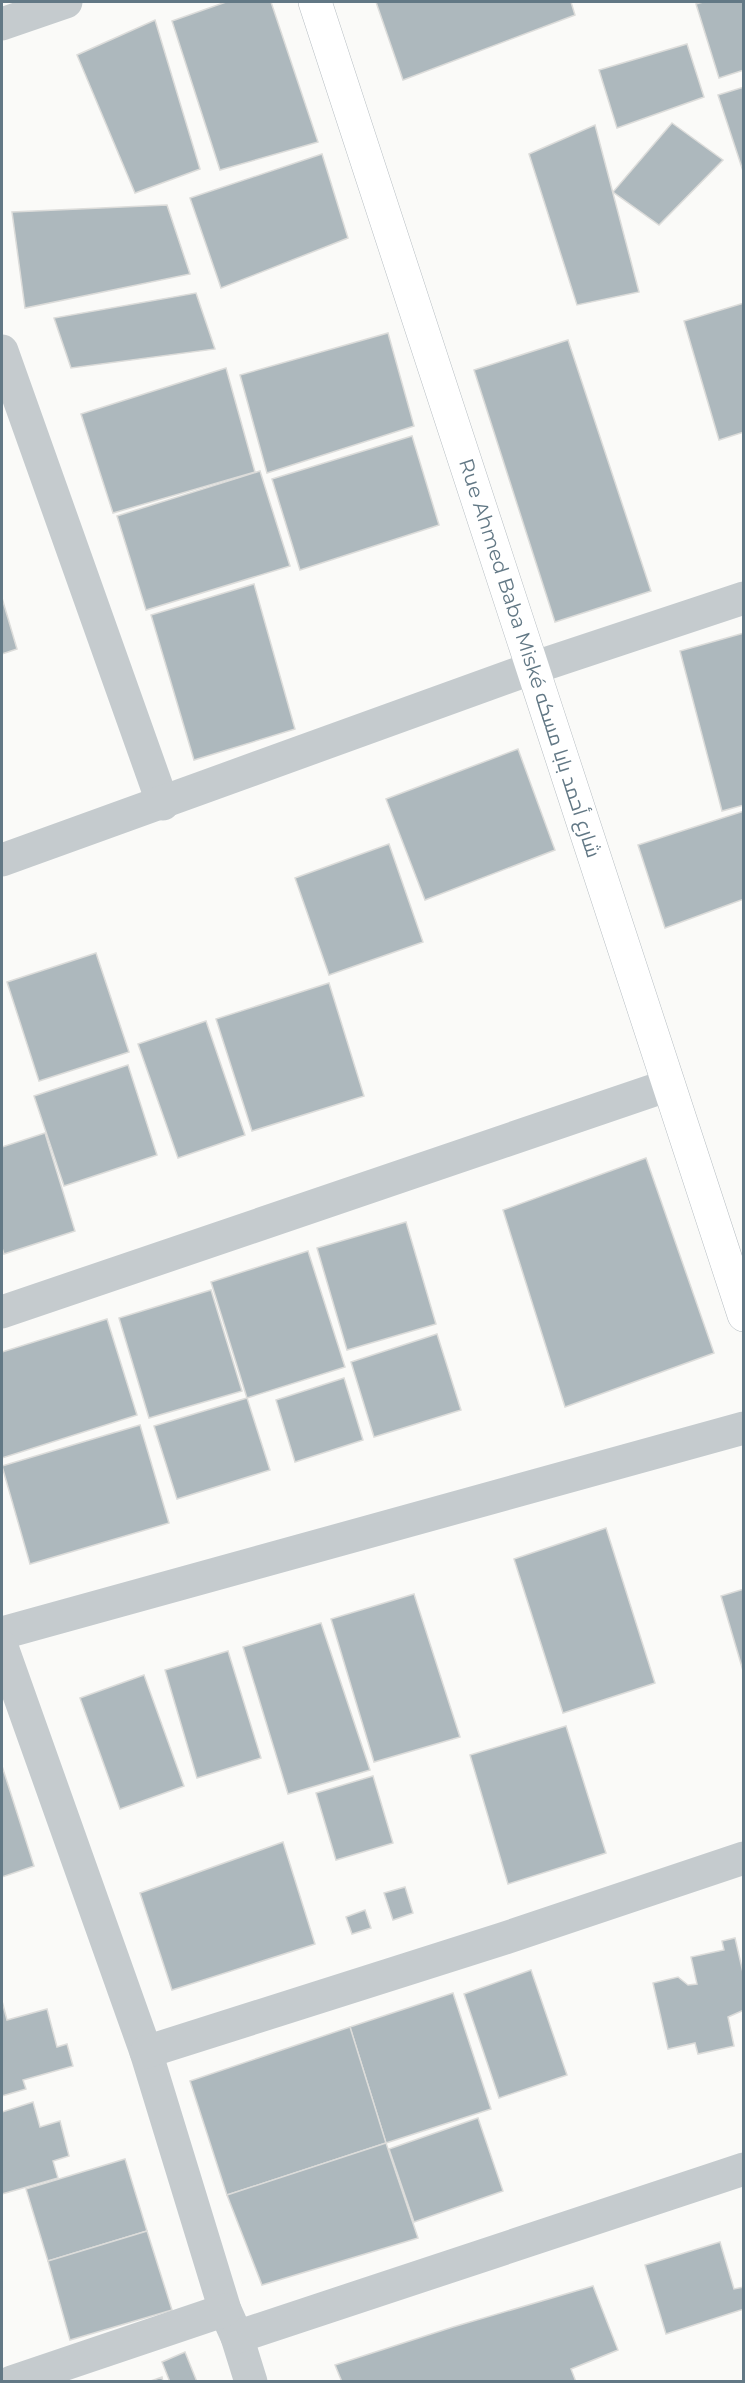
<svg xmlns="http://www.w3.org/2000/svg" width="745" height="2383" viewBox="0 0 745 2383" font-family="Montserrat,Cairo,sans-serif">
  <rect width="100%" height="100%" fill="#fafaf8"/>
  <g fill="#adb8bd" stroke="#dcdcda" stroke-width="1.5">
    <polygon points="226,2 271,2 318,142 220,170 172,21"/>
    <polygon points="376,2 571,2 575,15 403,80"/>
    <polygon points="703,2 744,2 744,70 719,78 696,4"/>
    <polygon points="155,20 200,169 135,193 77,55"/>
    <polygon points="687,44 704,97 617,128 599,70"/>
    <polygon points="744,87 744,174 718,95"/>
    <polygon points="672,123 723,160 659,225 613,192"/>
    <polygon points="595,125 639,292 577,305 529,154"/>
    <polygon points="322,154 348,238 221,288 190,198"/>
    <polygon points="167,205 190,274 25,308 12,212"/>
    <polygon points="196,293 215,349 71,368 54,318"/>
    <polygon points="744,303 744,432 719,440 684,321"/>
    <polygon points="388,333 414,426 267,473 240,375"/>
    <polygon points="568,340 651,591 555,622 474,370"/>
    <polygon points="226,368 255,472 113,513 81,414"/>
    <polygon points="412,436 439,525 300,570 272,479"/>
    <polygon points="260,471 290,566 146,610 117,516"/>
    <polygon points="254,584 295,729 194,760 151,615"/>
    <polygon points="2,598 17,649 2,654"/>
    <polygon points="744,633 744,805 722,811 680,651"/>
    <polygon points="518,749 555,850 425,900 386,799"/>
    <polygon points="744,811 744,899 665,928 638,845"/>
    <polygon points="389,844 423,942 329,975 295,878"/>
    <polygon points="96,953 129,1052 39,1081 7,982"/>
    <polygon points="329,983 364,1096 252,1131 216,1019"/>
    <polygon points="206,1021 245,1135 178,1158 138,1044"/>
    <polygon points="128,1065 157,1155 64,1186 34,1096"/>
    <polygon points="45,1133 75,1231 4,1254 2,1248 2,1147"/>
    <polygon points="646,1158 714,1353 565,1407 503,1210"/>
    <polygon points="406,1222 436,1324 347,1350 317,1248"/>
    <polygon points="308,1251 345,1367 247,1398 211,1282"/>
    <polygon points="211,1290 242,1391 149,1418 119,1318"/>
    <polygon points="107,1319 137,1415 2,1458 2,1352"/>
    <polygon points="437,1334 461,1410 374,1437 351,1362"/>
    <polygon points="344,1378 363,1440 295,1462 276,1400"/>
    <polygon points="247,1398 270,1470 177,1499 154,1426"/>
    <polygon points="140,1425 169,1523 30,1564 2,1466"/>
    <polygon points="606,1528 655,1683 563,1713 514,1559"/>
    <polygon points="744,1589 744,1674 721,1596"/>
    <polygon points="414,1594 460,1737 374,1762 331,1619"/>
    <polygon points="321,1623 370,1770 288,1794 243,1647"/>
    <polygon points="228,1651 261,1758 197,1778 165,1670"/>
    <polygon points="144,1675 184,1786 120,1809 80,1698"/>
    <polygon points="566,1726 606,1853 508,1884 470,1755"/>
    <polygon points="2,1766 34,1866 2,1877"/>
    <polygon points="373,1776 393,1843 336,1860 316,1793"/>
    <polygon points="283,1842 315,1944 172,1990 140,1893"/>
    <polygon points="405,1887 413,1913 393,1920 384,1893"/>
    <polygon points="365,1910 371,1928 352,1934 346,1917"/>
    <polygon points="735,1938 744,1977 744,2010 728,2017 734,2046 698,2054 695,2043 668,2049 653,1983 678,1977 688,1985 697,1984 691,1957 724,1950 722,1941"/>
    <polygon points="531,1970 567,2075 499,2098 464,1994"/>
    <polygon points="453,1993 491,2109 386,2143 350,2027"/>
    <polygon points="2,2001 7,2020 47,2009 57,2047 67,2044 73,2066 23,2080 26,2089 2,2096"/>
    <polygon points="350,2027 386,2143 227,2195 190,2081"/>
    <polygon points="33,2102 40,2127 60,2121 69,2156 53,2161 58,2178 2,2194 2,2112"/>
    <polygon points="478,2118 503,2191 414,2222 389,2149"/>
    <polygon points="386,2143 418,2238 262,2285 227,2195"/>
    <polygon points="125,2159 147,2231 48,2261 26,2189"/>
    <polygon points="147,2231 172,2310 70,2340 48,2261"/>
    <polygon points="720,2242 734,2289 744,2287 744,2309 666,2334 645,2265"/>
    <polygon points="593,2286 618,2350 571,2369 576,2382 342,2382 335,2365 453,2327"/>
    <polygon points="185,2352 197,2382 170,2382 162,2362"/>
    <polygon points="162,2377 163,2382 148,2382"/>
  </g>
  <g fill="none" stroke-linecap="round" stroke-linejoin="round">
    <defs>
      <polyline id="secondary" points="315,2 744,1315"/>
    </defs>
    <use href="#secondary" stroke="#b7bec3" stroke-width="34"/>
    <g stroke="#c5cbce" stroke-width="33">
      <polyline points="2,24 66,2"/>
      <polyline points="2,351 163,804"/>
      <polyline points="2,860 533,668 744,598"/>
      <polyline points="2,1312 669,1085"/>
      <polyline points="2,1633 744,1428"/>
      <polyline points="2,1647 146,2052 225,2310 237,2337 251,2382"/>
      <polyline points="146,2052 502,1939 744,1858"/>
      <polyline points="237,2337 744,2169"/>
      <polyline points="12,2382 225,2310"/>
    </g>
    <use href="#secondary" stroke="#fff" stroke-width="33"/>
  </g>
  <g text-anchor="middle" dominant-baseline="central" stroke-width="6" stroke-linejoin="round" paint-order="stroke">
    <g font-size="20" fill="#627885" stroke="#fff">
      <text transform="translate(530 658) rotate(72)">Rue Ahmed Baba Miské شارع أحمد بابا مسكه</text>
    </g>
  </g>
  <rect width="745" height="2383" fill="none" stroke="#627885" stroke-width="6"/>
</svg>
